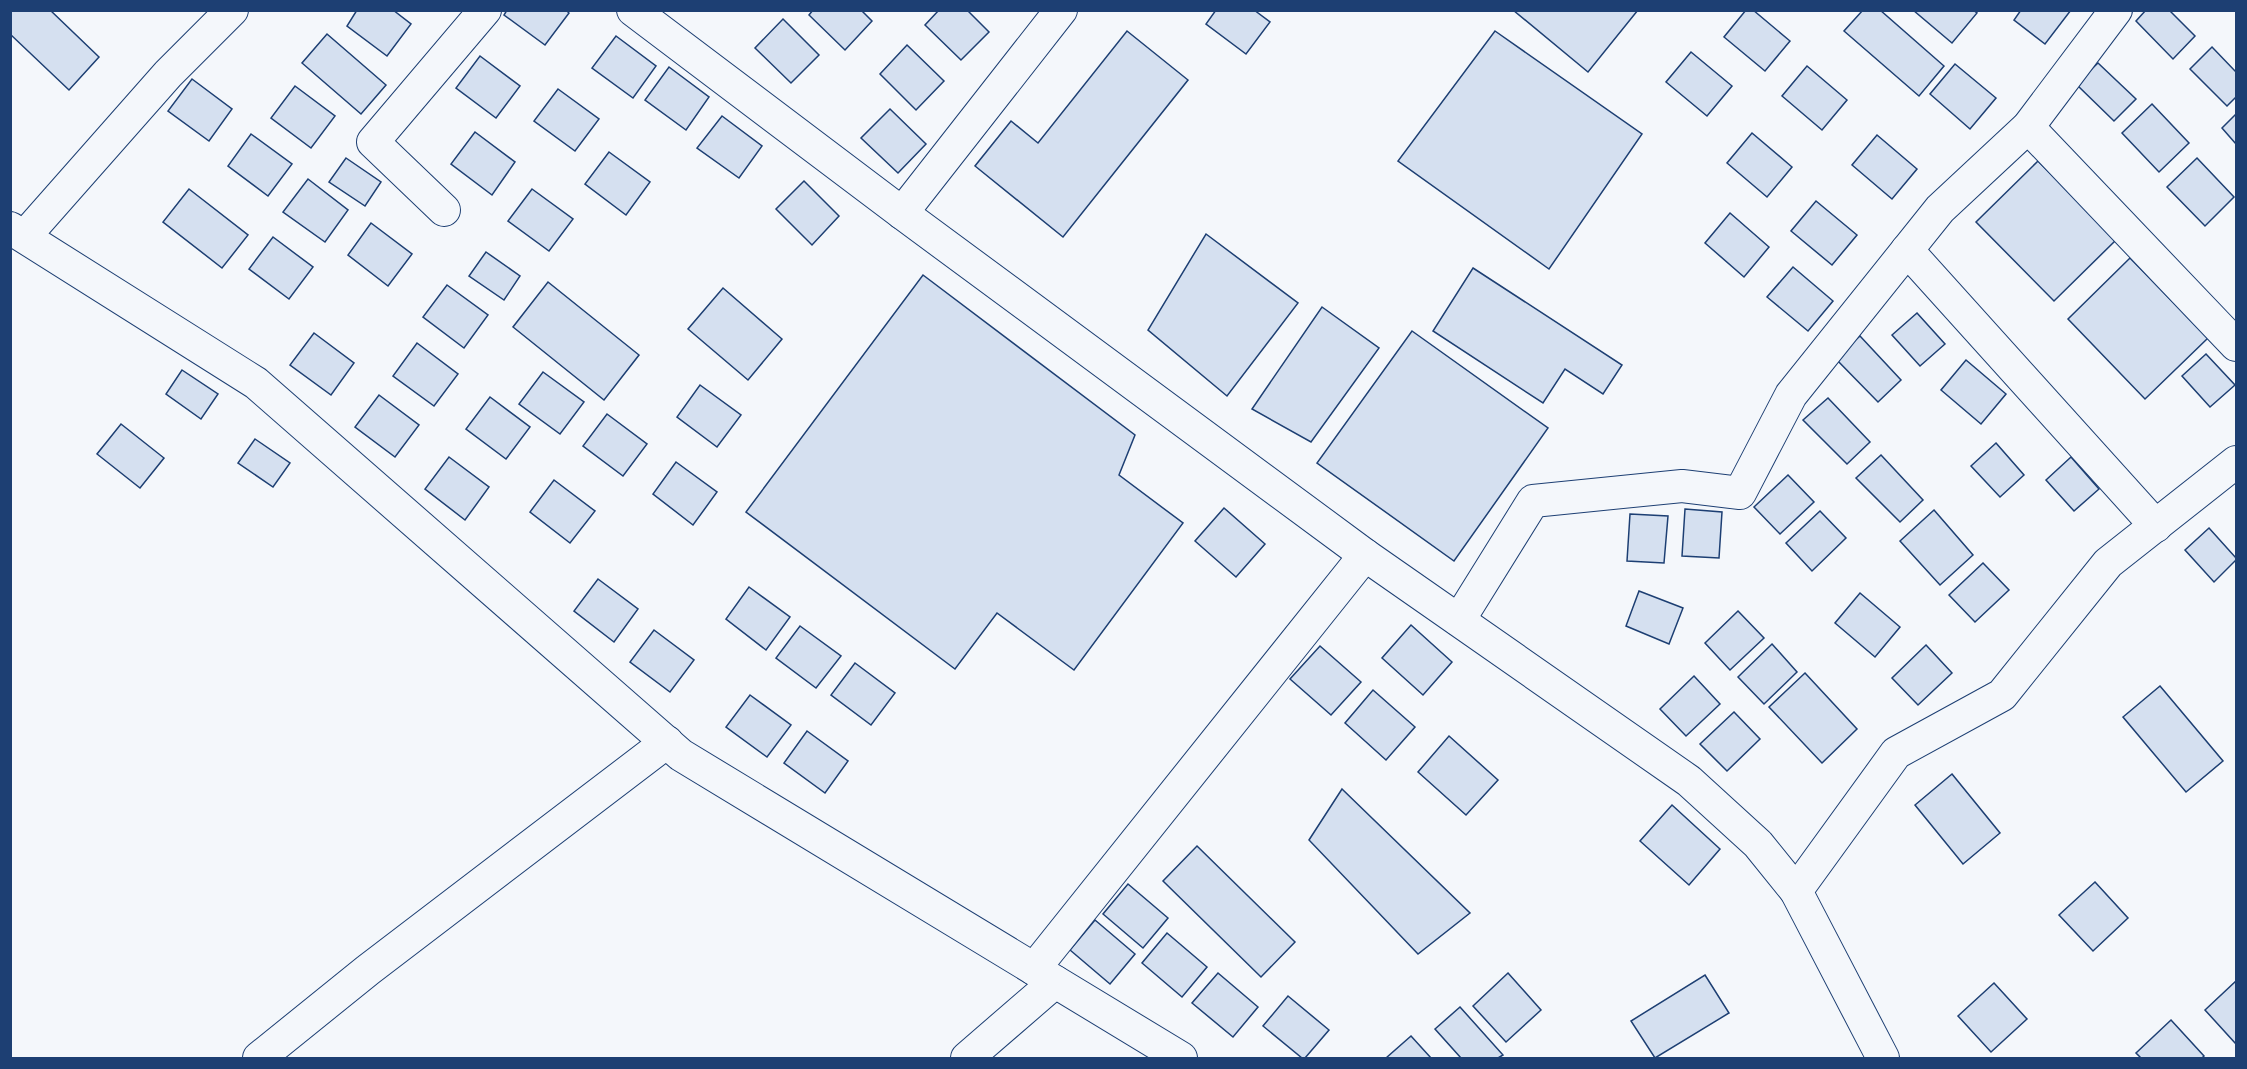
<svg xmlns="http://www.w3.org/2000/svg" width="2247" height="1069" viewBox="0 0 2247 1069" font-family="'Roboto Serif',serif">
  <rect width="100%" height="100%" fill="#f4f7fb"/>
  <g fill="#d5e0f0" stroke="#1d3f73" stroke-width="1.5">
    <polygon points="10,10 50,10 99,57 69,90 10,34"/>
    <polygon points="357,10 393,10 411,24 387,56 347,26"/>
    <polygon points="507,10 566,10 569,13 545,45 504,15"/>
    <polygon points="813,10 861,10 872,21 845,50 809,15"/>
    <polygon points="939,10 967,10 989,32 961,60 925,25"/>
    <polygon points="1216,10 1254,10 1270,22 1246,54 1206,24"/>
    <polygon points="1513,10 1638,10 1588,72"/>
    <polygon points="1746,10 1753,10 1790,41 1765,71 1724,37"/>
    <polygon points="1863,10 1880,10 1944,66 1919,96 1844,31"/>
    <polygon points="1913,10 1973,10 1977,13 1952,43"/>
    <polygon points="2021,10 2071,10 2045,44 2014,20"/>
    <polygon points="2146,10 2169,10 2195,36 2173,59 2136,21"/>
    <polygon points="783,19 819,55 791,83 755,48"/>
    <polygon points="1127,31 1188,80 1063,237 975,166 1011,121 1038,143"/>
    <polygon points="1495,31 1642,134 1549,269 1398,161"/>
    <polygon points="327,34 386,85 361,114 302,63"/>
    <polygon points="616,36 656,66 633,98 592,68"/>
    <polygon points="907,45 944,81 916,110 880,74"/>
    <polygon points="2212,47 2236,72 2236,97 2227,106 2190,69"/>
    <polygon points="1691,52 1732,86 1707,116 1666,82"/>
    <polygon points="480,56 520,86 496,118 456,88"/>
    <polygon points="2098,63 2136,99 2114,121 2076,84"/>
    <polygon points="1955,64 1996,98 1970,129 1930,94"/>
    <polygon points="1807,66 1847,100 1822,130 1782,96"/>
    <polygon points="669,67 709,97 686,130 645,100"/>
    <polygon points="192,79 232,109 209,141 168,111"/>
    <polygon points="295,86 335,116 311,148 271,118"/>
    <polygon points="558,89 599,119 575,151 534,121"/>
    <polygon points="2152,104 2189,143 2159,172 2122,133"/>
    <polygon points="890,109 926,144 898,173 861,138"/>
    <polygon points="2236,114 2236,144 2222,128"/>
    <polygon points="722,116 762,146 739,178 697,148"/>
    <polygon points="475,132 515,162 492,195 451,164"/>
    <polygon points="1752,133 1792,167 1767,197 1727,163"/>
    <polygon points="251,134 292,164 268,196 228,166"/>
    <polygon points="1877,135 1917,169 1892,199 1852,165"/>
    <polygon points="609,152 650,182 626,215 585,184"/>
    <polygon points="346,158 381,182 365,206 329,182"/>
    <polygon points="2197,158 2234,197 2205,226 2167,187"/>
    <polygon points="2038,161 2116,240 2054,301 1976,222"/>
    <polygon points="308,179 348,210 325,242 283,212"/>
    <polygon points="804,181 839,216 812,245 776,209"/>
    <polygon points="189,189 248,235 222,268 163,222"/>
    <polygon points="532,189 573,219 549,251 508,221"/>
    <polygon points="1816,201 1857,235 1832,265 1791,231"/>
    <polygon points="1730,213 1769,247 1744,277 1705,243"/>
    <polygon points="371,223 412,254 388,286 348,255"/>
    <polygon points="1206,234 1298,303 1227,396 1148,330"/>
    <polygon points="273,237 313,267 289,299 249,269"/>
    <polygon points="486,252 520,276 504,300 469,276"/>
    <polygon points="2130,258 2208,338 2145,399 2068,319"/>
    <polygon points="1793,267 1833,301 1808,331 1767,297"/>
    <polygon points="1473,268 1622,365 1603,394 1565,369 1543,403 1433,331"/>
    <polygon points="923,275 1135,435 1119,475 1183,523 1074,670 997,613 955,669 746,512"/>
    <polygon points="548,282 639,355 604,400 513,327"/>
    <polygon points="447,285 488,315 464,348 423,317"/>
    <polygon points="723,288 782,339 748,380 688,329"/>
    <polygon points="1322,307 1379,348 1311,442 1252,409"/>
    <polygon points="1917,313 1945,344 1920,366 1892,335"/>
    <polygon points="1412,331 1548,428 1454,561 1317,463"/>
    <polygon points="314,333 354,363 331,395 290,365"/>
    <polygon points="1860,336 1901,380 1878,402 1835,358"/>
    <polygon points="417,343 458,374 434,406 393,376"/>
    <polygon points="2206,354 2235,385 2210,407 2182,376"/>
    <polygon points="1966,360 2006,394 1981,424 1941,390"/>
    <polygon points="182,370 218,394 201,419 166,394"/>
    <polygon points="543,372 584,402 560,434 519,404"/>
    <polygon points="700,385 741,415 717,447 677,417"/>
    <polygon points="379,395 419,425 395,457 355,427"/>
    <polygon points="490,397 530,427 506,459 466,429"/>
    <polygon points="1828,398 1870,442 1847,464 1803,420"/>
    <polygon points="607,414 647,444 623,476 583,446"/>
    <polygon points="121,424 164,458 140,488 97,454"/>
    <polygon points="255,439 290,463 273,487 238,463"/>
    <polygon points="1996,443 2024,475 2000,497 1971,466"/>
    <polygon points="1881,455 1923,500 1900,522 1856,478"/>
    <polygon points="449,457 489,487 465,520 425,489"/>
    <polygon points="2071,457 2099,489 2074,511 2046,480"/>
    <polygon points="676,462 717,492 693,525 653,494"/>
    <polygon points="1788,475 1814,502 1780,534 1754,507"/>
    <polygon points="554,480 595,511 570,543 530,512"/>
    <polygon points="1224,508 1265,544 1236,577 1195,541"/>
    <polygon points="1685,509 1722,512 1719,558 1682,556"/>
    <polygon points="1934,510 1973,555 1940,585 1900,541"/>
    <polygon points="1820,511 1846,538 1812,571 1786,543"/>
    <polygon points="1630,514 1668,516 1664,563 1627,561"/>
    <polygon points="2209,528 2236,558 2236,560 2214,582 2185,550"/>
    <polygon points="1983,563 2009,590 1975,622 1949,595"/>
    <polygon points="598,579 638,609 614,642 574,611"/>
    <polygon points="749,587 790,617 766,650 726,619"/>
    <polygon points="1639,591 1683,608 1669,644 1626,626"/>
    <polygon points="1860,593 1900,627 1875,657 1835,623"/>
    <polygon points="1738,611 1764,638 1730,670 1705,643"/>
    <polygon points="1411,625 1452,662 1423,695 1382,658"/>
    <polygon points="800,626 841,656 816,688 776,658"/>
    <polygon points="654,630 694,660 670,692 630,662"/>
    <polygon points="1772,644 1797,672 1764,704 1738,677"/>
    <polygon points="1926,645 1952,673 1918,705 1892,678"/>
    <polygon points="1320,646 1361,682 1331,715 1290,679"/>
    <polygon points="855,663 895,693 871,725 831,695"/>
    <polygon points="1805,673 1857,729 1822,763 1769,707"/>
    <polygon points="1694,676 1720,704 1686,736 1660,709"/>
    <polygon points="2160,686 2223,761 2186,792 2123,717"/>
    <polygon points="1373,690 1415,727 1386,760 1345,723"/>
    <polygon points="750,695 791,725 767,757 726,727"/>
    <polygon points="1734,712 1760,739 1727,771 1700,744"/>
    <polygon points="807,731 848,761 825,793 784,763"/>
    <polygon points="1449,736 1498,780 1466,815 1418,772"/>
    <polygon points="1952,774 2000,833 1963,864 1915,805"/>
    <polygon points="1342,789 1470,913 1418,954 1309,840"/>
    <polygon points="1672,805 1720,849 1689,885 1640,841"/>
    <polygon points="1197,846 1295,942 1261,977 1163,881"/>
    <polygon points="2095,882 2128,918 2093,951 2059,915"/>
    <polygon points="1128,884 1168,918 1143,948 1103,914"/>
    <polygon points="1095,920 1135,954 1110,984 1070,950"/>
    <polygon points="1167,933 1207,967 1182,997 1142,963"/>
    <polygon points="1218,973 1258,1007 1233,1037 1192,1003"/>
    <polygon points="1508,973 1541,1010 1506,1042 1473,1006"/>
    <polygon points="1705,975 1729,1013 1655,1058 1631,1021"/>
    <polygon points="2236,981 2236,1044 2205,1010"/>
    <polygon points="1994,983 2027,1019 1991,1052 1958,1016"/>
    <polygon points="1288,996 1329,1030 1305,1058 1302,1058 1263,1026"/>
    <polygon points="1460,1007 1503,1055 1498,1058 1461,1058 1435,1029"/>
    <polygon points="2171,1020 2204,1056 2202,1058 2141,1058 2136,1053"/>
    <polygon points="1411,1036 1431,1058 1386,1058"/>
  </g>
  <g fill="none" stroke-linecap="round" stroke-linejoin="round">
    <defs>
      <g id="street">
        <polyline points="633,10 902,213 1365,555 1689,781 1758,844 1796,891 1883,1058"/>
        <polyline points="2028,127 2236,345"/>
        <polyline points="444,210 373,142 485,10"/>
        <polyline points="902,213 1061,10"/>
        <polyline points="10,228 256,383 681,755 1181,1058"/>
        <polyline points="25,236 168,74 232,10"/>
        <polyline points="1907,250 2156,526"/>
        <polyline points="1459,620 1533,501 1682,486 1740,493 1791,395 1940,209 2028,127 2116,10"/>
        <polyline points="1796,891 1896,753 2002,695 2108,563 2236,462"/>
        <polyline points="1034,969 1365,555"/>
        <polyline points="259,1058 368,970 667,742"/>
        <polyline points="967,1058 1055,982"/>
      </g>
    </defs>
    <use href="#street" stroke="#1d3f73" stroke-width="34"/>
    <use href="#street" stroke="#f4f7fb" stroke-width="32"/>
  </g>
  <rect width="2247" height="1069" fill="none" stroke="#1d3f73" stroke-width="24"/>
</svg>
